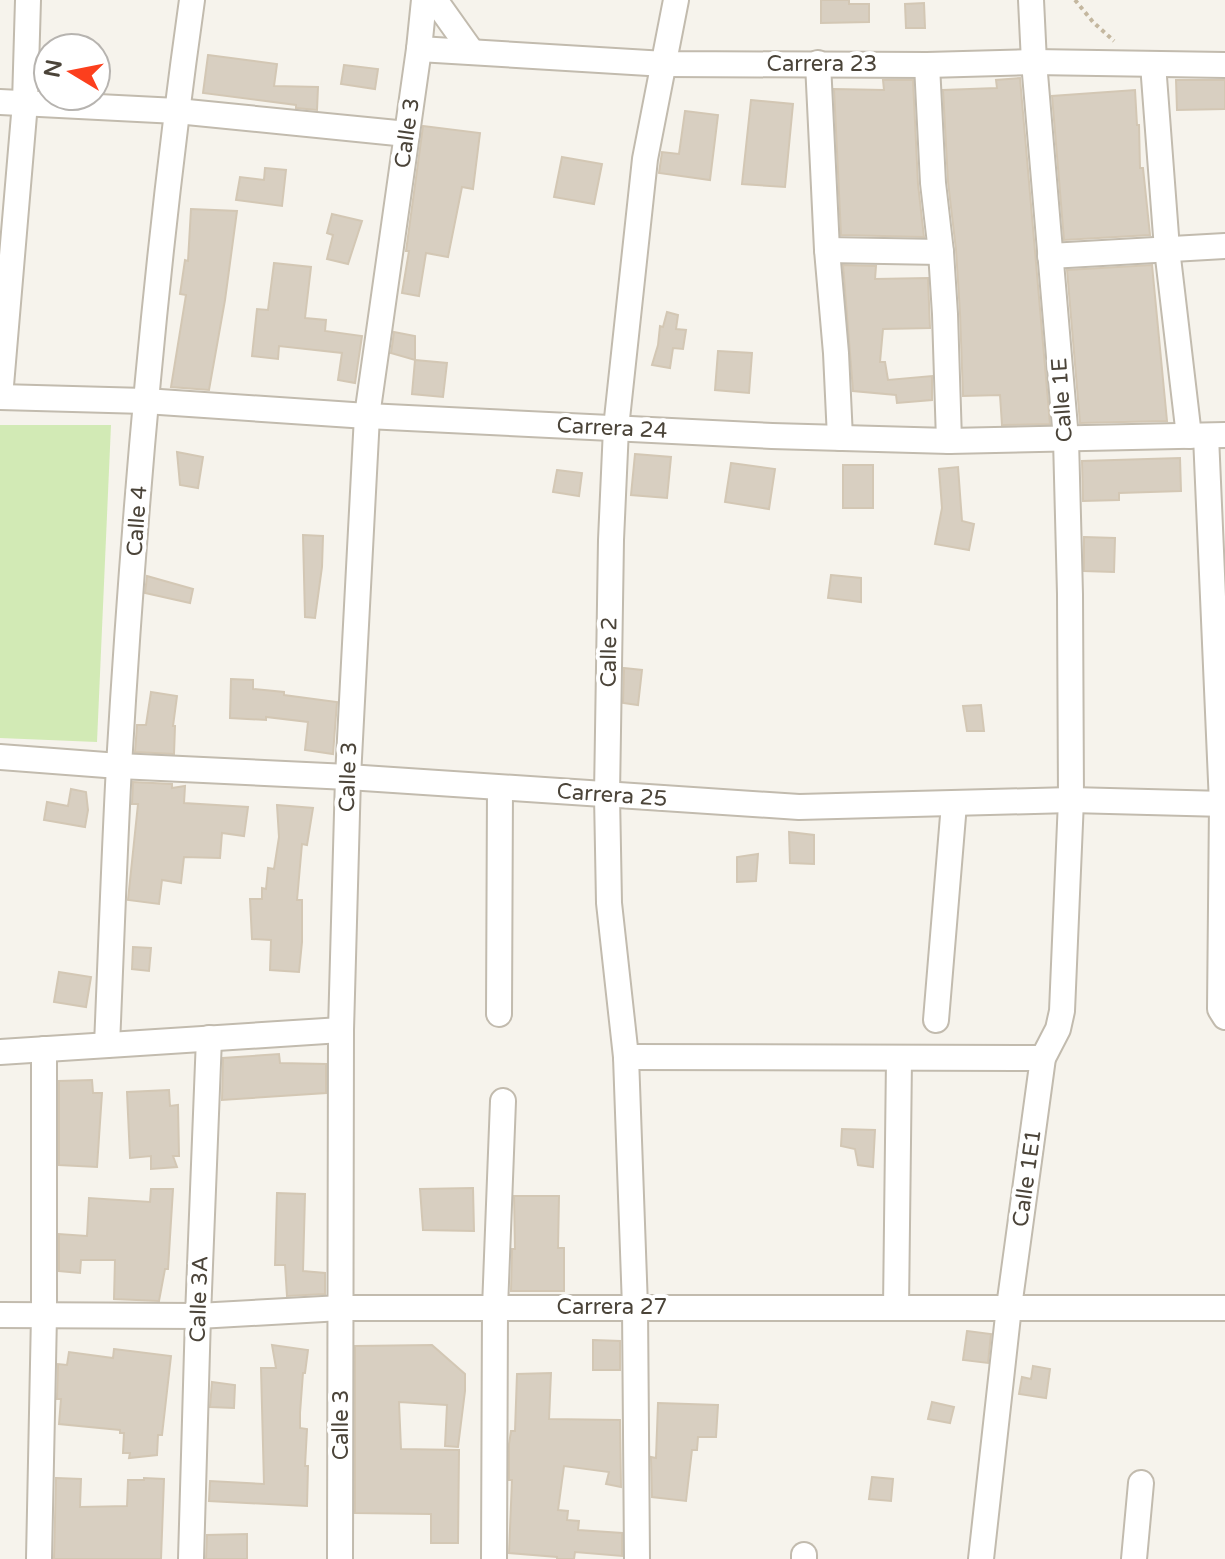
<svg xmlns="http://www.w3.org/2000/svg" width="1225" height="1559" viewBox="0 0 1225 1559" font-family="'Varela Round',sans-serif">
  <rect width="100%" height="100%" fill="#f6f3ec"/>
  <polygon fill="#d2eab5" points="0,425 111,425 97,742 0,738"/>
  <g fill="#d8cfc1" stroke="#d3c7b4" stroke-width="2">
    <polygon points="821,0 849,0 849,4 869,4 869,22 821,23"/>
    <polygon points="924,3 925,28 906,28 905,4"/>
    <polygon points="208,55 277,64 274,86 318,87 317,110 296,108 296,105 203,93"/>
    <polygon points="344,65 378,69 375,89 341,84"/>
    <polygon points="1020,78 1050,424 1002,425 1000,395 963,396 960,313 956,250 948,182 943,90 997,88 996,80"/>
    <polygon points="883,80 913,80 918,184 924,237 841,235 834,89 884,90"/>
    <polygon points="1176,80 1225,80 1225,109 1177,110"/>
    <polygon points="1135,90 1137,125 1139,125 1140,168 1143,168 1150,235 1064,240 1052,96"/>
    <polygon points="751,100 793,104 785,187 742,184"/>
    <polygon points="685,111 718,115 710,180 659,173 662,152 679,154"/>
    <polygon points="423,126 480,133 473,189 462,187 448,257 426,253 419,296 402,293 409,251 406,251"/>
    <polygon points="562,157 602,164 594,204 554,197"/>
    <polygon points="265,168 286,170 282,206 236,200 240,177 264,180"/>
    <polygon points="191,209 237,211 225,300 209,390 171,387 186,295 180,294 185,260 188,261"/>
    <polygon points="332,214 362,221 348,264 327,259 333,235 327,233"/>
    <polygon points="274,263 311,267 305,318 326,320 325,331 362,336 355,383 338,380 342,353 279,346 278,359 252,356 257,309 268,310"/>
    <polygon points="843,265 876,266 875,279 928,278 930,328 883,329 880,362 885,362 888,380 932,376 932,400 897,403 896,395 853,391"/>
    <polygon points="1152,265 1167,421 1080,423 1067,270"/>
    <polygon points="667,312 678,315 676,329 686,330 683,349 673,348 670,368 652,365 658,345 660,326 663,327"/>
    <polygon points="394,332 415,336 415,360 391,353"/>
    <polygon points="718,351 752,353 749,393 715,390"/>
    <polygon points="415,360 447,363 443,397 412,394"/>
    <polygon points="177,452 203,457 198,488 180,485"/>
    <polygon points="635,454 671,457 667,498 631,495"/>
    <polygon points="1180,458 1181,491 1119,493 1119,500 1083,501 1082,461"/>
    <polygon points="731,463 775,469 769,509 725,502"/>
    <rect x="843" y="465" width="30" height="43"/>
    <polygon points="958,467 962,521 974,524 969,550 935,544 942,508 939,469"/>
    <polygon points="557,470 582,473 579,496 553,492"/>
    <polygon points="303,535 323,536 322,567 315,618 305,617"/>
    <polygon points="1084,537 1115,538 1114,572 1084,571"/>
    <polygon points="831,575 861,578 861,602 828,598"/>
    <polygon points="147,576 193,589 190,603 145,593"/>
    <polygon points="624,668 642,670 638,705 623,703"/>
    <polygon points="231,679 253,680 253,689 284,692 284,695 337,702 333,754 305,750 308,722 266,717 266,720 230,718"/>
    <polygon points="151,692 177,696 173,726 175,726 174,754 135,752 137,725 146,725"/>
    <polygon points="981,705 984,731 967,731 963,706"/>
    <polygon points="133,782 172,784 172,788 185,786 184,803 248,807 244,836 222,833 220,858 184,857 181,883 162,880 159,904 128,900 138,804 132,804"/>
    <polygon points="71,789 86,792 88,810 85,827 44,820 47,802 68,806"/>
    <polygon points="277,805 313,808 307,845 302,844 297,900 302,900 302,942 299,972 270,970 271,940 252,939 250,899 262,899 262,888 266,889 268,868 274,869 279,837"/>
    <polygon points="789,832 814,835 814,864 790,863"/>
    <polygon points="758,854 756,881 737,882 737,857"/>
    <polygon points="133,947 151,948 149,971 132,969"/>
    <polygon points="59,972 91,977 86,1007 54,1002"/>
    <polygon points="279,1054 280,1063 326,1064 326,1093 222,1100 223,1058"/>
    <polygon points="92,1080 93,1093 102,1093 97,1167 59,1165 59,1081"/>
    <polygon points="169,1090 170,1106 178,1105 179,1156 173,1156 177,1167 151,1169 151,1156 130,1158 127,1092"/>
    <polygon points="842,1129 875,1130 873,1167 858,1165 855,1149 841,1146"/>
    <polygon points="473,1188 474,1231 423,1230 420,1189"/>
    <polygon points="151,1189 173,1189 168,1269 165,1269 159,1301 114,1299 115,1260 81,1260 80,1273 59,1271 59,1234 87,1236 89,1198 150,1202"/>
    <polygon points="277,1193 305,1194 303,1271 325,1273 325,1294 287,1296 285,1265 275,1265"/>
    <polygon points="514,1196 559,1196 558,1248 564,1248 564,1291 511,1291 512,1249 515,1249"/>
    <polygon points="967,1331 991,1334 988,1363 963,1360"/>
    <polygon points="593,1340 620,1341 620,1370 593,1370"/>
    <polygon points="272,1345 308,1350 305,1373 303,1373 300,1413 300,1428 307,1429 305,1466 308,1466 307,1506 209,1501 210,1481 264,1484 261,1368 276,1368"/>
    <polygon points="432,1345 465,1374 465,1391 458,1447 445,1446 447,1405 399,1402 401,1449 459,1450 458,1543 431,1543 431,1514 355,1513 355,1346"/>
    <polygon points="114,1349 171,1356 162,1435 158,1435 157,1455 129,1458 130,1453 123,1453 124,1433 120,1433 120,1430 59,1424 61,1399 57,1399 58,1364 67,1365 69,1352 113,1358"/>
    <polygon points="1033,1366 1050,1369 1046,1398 1019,1394 1022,1377 1031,1379"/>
    <polygon points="551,1373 549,1419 620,1420 621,1487 606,1484 609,1472 564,1466 558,1510 568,1511 567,1520 579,1521 578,1530 622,1533 622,1556 575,1552 574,1559 557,1559 557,1557 509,1553 512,1480 509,1480 509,1444 511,1431 515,1431 517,1374"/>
    <polygon points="212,1382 235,1385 234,1408 210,1407"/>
    <polygon points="932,1402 954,1407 950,1423 928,1419"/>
    <polygon points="658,1403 718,1405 716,1437 698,1437 697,1450 692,1450 686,1501 652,1497 651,1457 656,1458"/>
    <polygon points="872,1477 893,1479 891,1501 869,1499"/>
    <polygon points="56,1478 81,1479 80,1507 127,1506 128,1480 144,1480 144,1478 164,1479 161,1559 54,1559"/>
    <polygon points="247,1534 247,1559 206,1559 207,1535"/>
  </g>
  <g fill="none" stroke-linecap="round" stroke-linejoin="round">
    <defs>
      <g id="minor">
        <polyline points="435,0 472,52"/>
        <polyline points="419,49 665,64 927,65 1034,62 1225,65"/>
        <polyline points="818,63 827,250 836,353 840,438"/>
        <polyline points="1153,64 1167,249 1189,436"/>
        <polyline points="927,65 933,183 941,252 945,314 949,441"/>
        <polyline points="0,102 177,111 407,134"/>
        <polyline points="827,250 941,252"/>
        <polyline points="1050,256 1225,246"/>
        <polyline points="0,397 145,401 367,416 772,436 949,441 1225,435"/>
        <polyline points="0,397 25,103 28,0"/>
        <polyline points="1206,436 1222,804 1220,1009 1225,1017"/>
        <polyline points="0,757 119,766 348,777 799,807 1071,800 1225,804"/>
        <polyline points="499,1014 500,788"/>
        <polyline points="936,1020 954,804"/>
        <path d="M 107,1045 C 111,952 114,859 119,766 C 134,510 156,254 192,0"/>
        <polyline points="0,1052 341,1030"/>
        <polyline points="626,1057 1043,1058"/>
        <polyline points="896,1308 899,1059"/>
        <polyline points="0,1315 198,1316 341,1308 1225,1308"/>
        <polyline points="39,1559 44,1315 44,1049"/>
        <polyline points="191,1559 198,1316 209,1038"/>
        <polyline points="340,1559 341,1030 348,777 367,416 419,49 424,0"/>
        <polyline points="494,1559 495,1308 503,1101"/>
        <polyline points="637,1559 635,1307 626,1057 609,903 607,795 611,540 616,428 645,159 676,0"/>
        <polyline points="804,1559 804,1555"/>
        <polyline points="981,1559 1009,1307 1043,1058 1058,1029 1062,1011 1071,800 1070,594 1066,439 1034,62 1031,0"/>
        <polyline points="1134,1559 1141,1483"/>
      </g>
    </defs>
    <use href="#minor" stroke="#c2bbae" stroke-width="28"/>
    <polyline stroke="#c4b79f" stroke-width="4" stroke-dasharray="4 4" stroke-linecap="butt" points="1075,0 1093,22 1114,41"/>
    <use href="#minor" stroke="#fff" stroke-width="24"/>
  </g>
  <g text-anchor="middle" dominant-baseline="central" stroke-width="8" stroke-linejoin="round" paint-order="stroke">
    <g font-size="22" fill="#4b4439" stroke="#fff">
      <text x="822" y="64">Carrera 23</text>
      <text transform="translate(407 133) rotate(-82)">Calle 3</text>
      <text transform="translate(1062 400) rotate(-94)">Calle 1E</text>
      <text transform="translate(612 428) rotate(3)">Carrera 24</text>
      <text transform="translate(137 521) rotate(-86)">Calle 4</text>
      <text transform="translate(609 652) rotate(-89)">Calle 2</text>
      <text transform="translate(348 777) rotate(-88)">Calle 3</text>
      <text transform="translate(612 795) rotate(4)">Carrera 25</text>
      <text transform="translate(1027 1178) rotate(-82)">Calle 1E1</text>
      <text transform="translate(199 1299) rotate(-88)">Calle 3A</text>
      <text x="612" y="1307">Carrera 27</text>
      <text transform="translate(341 1425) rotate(-90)">Calle 3</text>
    </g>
  </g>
  <g transform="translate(72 72) rotate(280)"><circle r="38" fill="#ffffff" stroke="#b7b4b0" stroke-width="2"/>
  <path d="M0-6L14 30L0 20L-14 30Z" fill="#fc3f1d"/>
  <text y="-12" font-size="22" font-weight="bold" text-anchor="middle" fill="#4b4439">N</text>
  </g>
</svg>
